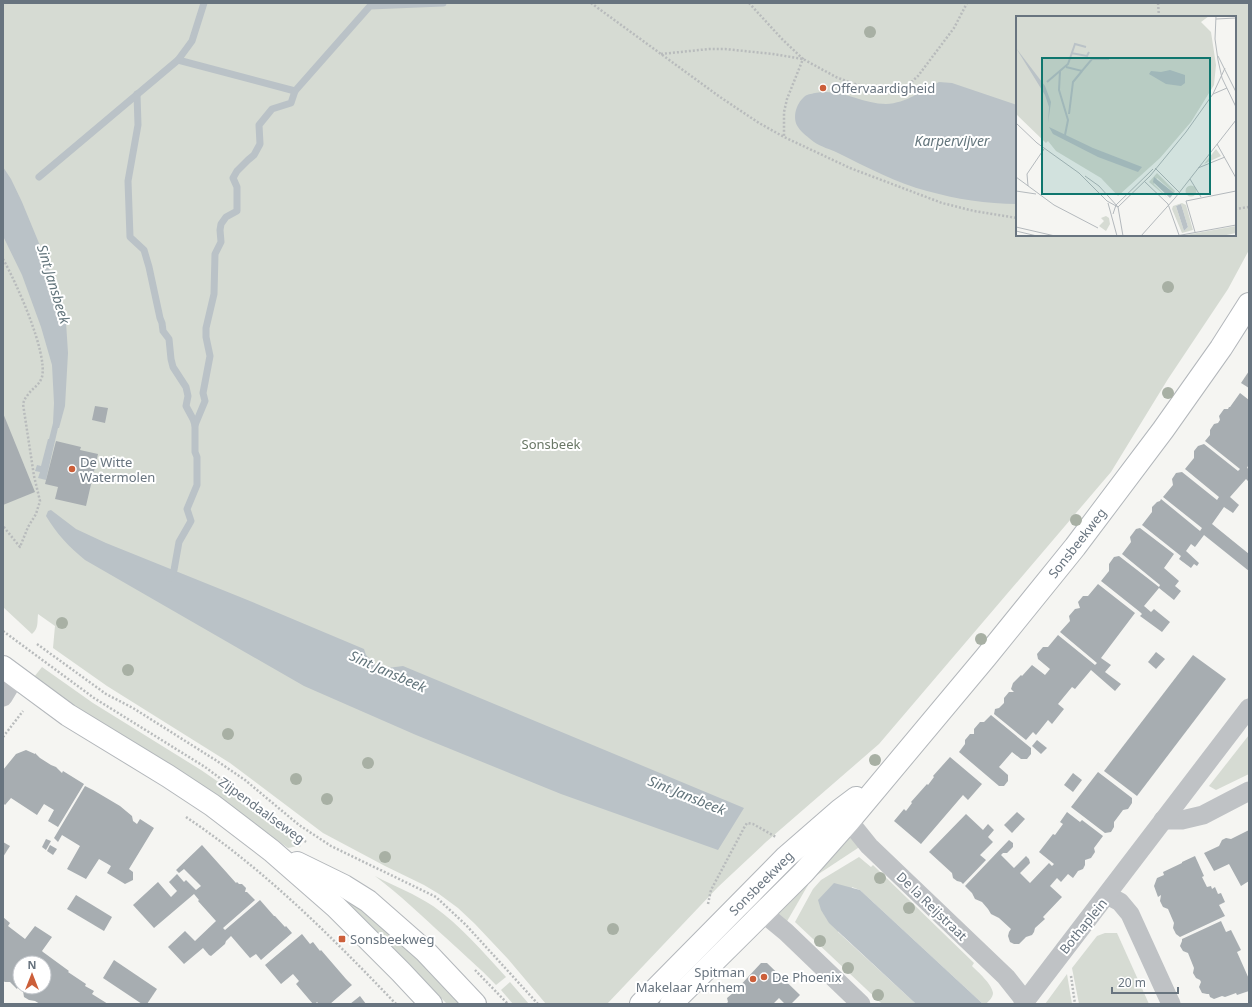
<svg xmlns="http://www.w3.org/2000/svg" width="1252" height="1007" viewBox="0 0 1252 1007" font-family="'Noto Sans',sans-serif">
  <rect width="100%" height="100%" fill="#f5f5f2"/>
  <g fill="#d6dbd3" fill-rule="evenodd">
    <path d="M 3,3 L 1249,3 L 1249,250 L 1228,289 L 1168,379 L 1111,472 L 879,744 L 766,842 L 718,887 L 607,1004 L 546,1004 L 508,959 L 475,924 L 458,908 L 439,894 L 424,885 L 385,866 L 323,833 L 230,763 L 107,686 L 53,648 L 55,626 L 38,614 C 37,622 39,628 32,634 L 3,607 ZM 1017,17 L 1235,17 L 1235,235 L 1017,235 Z"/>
    <polygon points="42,667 93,703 201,770 233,792 301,845 300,847 298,846 288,848 194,780 99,721 61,697 34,677"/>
    <polygon points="1249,735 1249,774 1216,790 1209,786"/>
    <polygon points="849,835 861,846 814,877"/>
    <path d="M 859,857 L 871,867 L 873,865 L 974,963 L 972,966 C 978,972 992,984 993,993 C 993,997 989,1001 986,1004 L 983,1004 L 860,890 L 852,887 L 838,932 L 916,1004 L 882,1004 L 795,922 L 813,889 L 821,880 Z"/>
    <path d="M 375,876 C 394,886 415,894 433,906 C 460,925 483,952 506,977 L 496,985 C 480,968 462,953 445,937 C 422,916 400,895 375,876 Z"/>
    <polygon points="805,883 808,885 786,923 776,913"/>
    <polygon points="347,900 366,907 464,1004 447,1004 415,971 344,902"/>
    <polygon points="1105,933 1117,933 1149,1004 1079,1004 1072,968 1097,936"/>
    <polygon points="1067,974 1072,1004 1045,1004 1048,1000"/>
    <polygon points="510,982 529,1004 513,1004 501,990"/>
  </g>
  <g fill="#bac2c7">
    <path d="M 939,82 L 952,83 L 1017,105 L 1017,204 C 987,204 956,199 927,191 C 897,183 866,167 838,153 C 830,149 821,147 814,142 C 809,138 801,132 798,127 C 792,118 796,104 804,97 C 807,94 811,94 815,93 C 842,88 861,104 886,104 C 907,103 921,91 939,82 Z"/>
    <polygon points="3,167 11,179 22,202 48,265 58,292 66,322 68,353 65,406 59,428 58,428 46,480 38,478 40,472 35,471 37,465 41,466 48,439 49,439 53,423 54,403 52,365 41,327 22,275 3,236"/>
    <path d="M 51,510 L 76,529 L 106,543 L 245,599 L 364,649 L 366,655 L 380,669 L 403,666 L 744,808 L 718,850 L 561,794 L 416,735 L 304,686 L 85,560 C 68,546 57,534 46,516 L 48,511 Z"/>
    <polygon points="834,883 860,890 983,1004 916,1004 829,923 821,910 818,900"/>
  </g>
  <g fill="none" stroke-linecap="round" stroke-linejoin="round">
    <g stroke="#bac2c7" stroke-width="7">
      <polyline points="178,60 295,91 370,6 443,3"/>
      <polyline points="137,94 138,125 128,181 130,237 144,250 149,267 160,318 162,323 163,331 169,339 171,359 173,367 186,387 188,396 186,406 193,419 195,425 195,452 197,457 197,485 187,509 191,521 179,542 174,570 170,578"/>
      <polyline points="39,177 178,60 192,41 204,3"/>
      <polyline points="195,425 205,401 203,393 210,356 206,337 206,328 214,294 215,254 221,242 220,230 221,224 226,217 237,211 237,187 233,178 237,171 248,160 254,155 260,144 259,125 272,109 291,103 295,91"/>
    </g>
  </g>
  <g fill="#a7adb1" fill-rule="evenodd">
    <polygon points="1249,371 1249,388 1241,383"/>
    <polygon points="1240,393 1249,400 1249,464 1247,468 1249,469 1249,482 1246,479 1230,497 1239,505 1233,513 1224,507 1212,524 1249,554 1249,571 1204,535 1195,547 1191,544 1186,551 1199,563 1197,566 1194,564 1191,568 1179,559 1181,556 1142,525 1152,512 1152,507 1157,502 1160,501 1161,499 1200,531 1202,528 1163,497 1173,485 1172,479 1176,473 1182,472 1217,500 1219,497 1185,469 1194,458 1194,451 1198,446 1204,444 1238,471 1240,469 1205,441 1210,435 1210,430 1214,424 1218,423 1220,420 1219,416 1224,409 1228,409 1229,407 1230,407"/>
    <polygon points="95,406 108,408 105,423 92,420"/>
    <polygon points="3,413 35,492 3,505"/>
    <polygon points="56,441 81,447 80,450 98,454 86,506 55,499 58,487 45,484"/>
    <polygon points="1140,528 1174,554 1164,568 1179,581 1175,586 1181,591 1174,600 1159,588 1144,606 1151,612 1154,609 1170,622 1162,632 1140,616 1142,614 1140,612 1101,581 1109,571 1109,564 1114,557 1119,556 1159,587 1160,585 1122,554 1131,542 1130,537 1136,529"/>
    <polygon points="1098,584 1135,613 1101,658 1111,665 1105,672 1121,684 1115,691 1091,670 1075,689 1072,687 1058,704 1064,709 1052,724 1048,720 1036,735 1033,732 1026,740 994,714 995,709 999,708 1004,703 1004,698 1009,692 1014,692 1011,689 1013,683 1021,675 1022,676 1032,665 1045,675 1050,669 1038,659 1037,654 1043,647 1048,647 1058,635 1095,665 1097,663 1060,632 1070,621 1069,616 1075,609 1080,608 1078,602 1083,596 1088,596"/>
    <polygon points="1156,652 1165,659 1156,669 1148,662"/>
    <polygon points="1193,655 1226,679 1137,796 1104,771"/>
    <polygon points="991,715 1031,748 1031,754 1027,759 1021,759 1012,752 999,767 1008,775 1008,781 1004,786 999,786 959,752 965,744 965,740 970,734 974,734 974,729 980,722 984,722"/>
    <polygon points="1037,740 1047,748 1041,754 1032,746"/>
    <polygon points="26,750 35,754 35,753 40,758 51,765 56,767 62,773 63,771 84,784 58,827 48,821 54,810 44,804 37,815 11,798 5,805 3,803 3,770 16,754"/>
    <polygon points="950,757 982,784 968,800 963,795 921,844 894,821 904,809 906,811 912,803 911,802 927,784 928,785 934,777 933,776"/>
    <polygon points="1098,772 1132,798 1132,803 1128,809 1123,810 1114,822 1114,827 1111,832 1105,833 1071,807"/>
    <polygon points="1073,773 1082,780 1073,792 1064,785"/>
    <polygon points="85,786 93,790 120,806 132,816 133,821 137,824 140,819 154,828 129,869 133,872 133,880 125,884 107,873 111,866 99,859 86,879 67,869 80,846 62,835 58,842 54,838"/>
    <polygon points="1017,812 1025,819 1012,833 1004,825"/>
    <polygon points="1067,812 1080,822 1082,820 1103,836 1094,848 1095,852 1091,858 1085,860 1085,865 1083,869 1078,871 1073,878 1068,874 1061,882 1057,878 1050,886 1062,897 1043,917 1045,919 1035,928 1034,932 1032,935 1026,937 1019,944 1014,944 1010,942 1008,936 1009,932 1011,929 999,918 991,914 988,909 982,902 975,899 972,893 965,886 1009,840 1013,843 1013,847 1007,853 1003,853 1001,855 1014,868 1026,856 1029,859 1030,863 1020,873 1030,883 1049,863 1052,866 1054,864 1039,852 1053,834 1055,835 1063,824 1060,822"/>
    <polygon points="966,814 983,830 988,824 994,830 988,837 993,842 980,855 986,860 963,884 961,882 957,881 953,878 952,873 929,852"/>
    <polygon points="1249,830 1249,881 1241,886 1229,864 1214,871 1204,853 1219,846 1222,840 1226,838 1231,839"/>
    <polygon points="46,839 51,841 46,850 42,847"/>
    <polygon points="3,842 10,846 3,857"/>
    <polygon points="50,845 57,849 53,855 47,851"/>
    <polygon points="202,845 236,883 237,882 239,884 242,884 246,888 245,892 247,892 255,900 223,928 225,930 260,900 274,916 275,916 285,927 286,926 292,933 261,960 256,954 250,958 231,936 226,941 225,944 211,956 209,955 203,948 184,964 168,947 185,931 195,941 216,921 198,901 199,900 194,894 154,928 133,905 158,882 171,897 177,891 169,882 177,874 184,882 186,880 196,890 201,886 184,869 179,873 176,870"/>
    <polygon points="1195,856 1204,876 1202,877 1207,887 1211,886 1212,889 1215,887 1218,894 1221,893 1225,902 1219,905 1225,916 1180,937 1176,934 1173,928 1174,923 1168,909 1163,907 1160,901 1161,895 1158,897 1154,886 1157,878 1164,875 1163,872 1182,863 1182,862"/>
    <polygon points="76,895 112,917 104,931 67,909"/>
    <path d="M 3,917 L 10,923 L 8,926 L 25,939 L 35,926 L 52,937 L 42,951 L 43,952 L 69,971 L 68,972 L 86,984 L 85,986 L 94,991 L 92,994 L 108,1004 L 40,1004 L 35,1001 L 29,1000 L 24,997 L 23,991 L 17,988 L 17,989 L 10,982 L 5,982 L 3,981 ZM 20,963 L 44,963 L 44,987 L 20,987 Z"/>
    <polygon points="1221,921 1226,932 1231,930 1241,950 1237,952 1249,979 1249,991 1237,995 1236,993 1225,997 1222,996 1214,999 1210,997 1209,994 1207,994 1202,993 1199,987 1201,982 1200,980 1196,978 1193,973 1194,968 1188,953 1183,951 1180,946 1182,941 1182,939"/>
    <polygon points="302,934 310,944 313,942 320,951 321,950 346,979 352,985 330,1004 319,1004 317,1002 315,1004 313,1004 296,984 299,981 293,974 281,984 265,965"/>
    <polygon points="114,960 157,989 147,1004 142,1004 103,978"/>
    <polygon points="761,963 767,963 800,995 791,1004 785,1004 779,998 773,1004 726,1004 728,1002 727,998 733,993 736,993 738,992 736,990"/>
    <polygon points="360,996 366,1004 350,1004"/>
  </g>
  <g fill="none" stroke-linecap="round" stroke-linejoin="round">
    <defs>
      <g id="secondary">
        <polyline points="3,667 68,715 168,776 212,805 272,851 336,907 401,972 431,1004"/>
        <polyline points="297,863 344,886 368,901 425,951 475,1004"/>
        <polyline points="641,1004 786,857 840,810 856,798"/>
        <polyline points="671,1004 803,873 849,821 986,657 1075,547 1163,430 1221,348 1249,304"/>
      </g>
    </defs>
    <use href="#secondary" stroke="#b3b7bb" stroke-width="24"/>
    <g stroke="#b8bbbc" stroke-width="2.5" stroke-dasharray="2 2" stroke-linecap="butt">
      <polyline points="591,3 720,97 759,123 784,137 850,168 942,203 974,211 1017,218"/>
      <polyline points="749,3 782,39 803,59 787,99 784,112 784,137"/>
      <polyline points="1158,3 1159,17"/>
      <polyline points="661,54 709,49 725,49 773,54 803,59 836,77 851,83 871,88 886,90 896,90 907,86 918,76 954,28 967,3"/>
      <polyline points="1235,209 1249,207"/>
      <path d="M 3,259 C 16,282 48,353 42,377 C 39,386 32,388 27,396 C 25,398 24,401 23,404 L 34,476 L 40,501 L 36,514 L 28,527 L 20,547 L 3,526"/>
      <polyline points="3,631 94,698 205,767 306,842"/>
      <polyline points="37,644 106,694 133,708 217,761 245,780 299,825 331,846 436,897 466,925 538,1004"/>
      <polyline points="3,737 23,711"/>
      <path d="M 186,817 C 264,869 331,936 396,1004"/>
      <polyline points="708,904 711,890 745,826 747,823 753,824 776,837"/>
      <polyline points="475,970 508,1004"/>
      <polyline points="1071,976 1075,1004"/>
    </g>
    <g stroke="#bfc2c5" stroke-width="19">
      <polyline points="3,697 15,677"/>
      <polyline points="840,810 869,846 1006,977 1025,1001"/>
      <polyline points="1163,820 1182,820 1203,815 1249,791"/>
      <polyline points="1107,895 1120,902 1130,914 1171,1004"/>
      <polyline points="751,903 786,932 861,1004"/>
      <polyline points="1023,1004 1249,708"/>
    </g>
    <use href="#secondary" stroke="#fff" stroke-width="22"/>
  </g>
  <g fill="#a8b0a4">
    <circle cx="870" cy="32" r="6"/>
    <circle cx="1168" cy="287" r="6"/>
    <circle cx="1168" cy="393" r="6"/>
    <circle cx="1076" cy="520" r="6"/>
    <circle cx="62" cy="623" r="6"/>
    <circle cx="981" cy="639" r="6"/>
    <circle cx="128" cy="670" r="6"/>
    <circle cx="228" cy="734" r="6"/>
    <circle cx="875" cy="760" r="6"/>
    <circle cx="368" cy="763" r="6"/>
    <circle cx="296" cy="779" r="6"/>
    <circle cx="327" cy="799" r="6"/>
    <circle cx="385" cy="857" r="6"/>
    <circle cx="880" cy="878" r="6"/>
    <circle cx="909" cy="908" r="6"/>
    <circle cx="613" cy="929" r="6"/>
    <circle cx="820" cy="941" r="6"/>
    <circle cx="848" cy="968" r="6"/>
    <circle cx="878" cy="995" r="6"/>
  </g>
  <g fill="#cc5f3a" stroke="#fff" stroke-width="1.5">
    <circle cx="823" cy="88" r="4"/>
    <circle cx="72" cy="469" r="4"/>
    <rect x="338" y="935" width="8" height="8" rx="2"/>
    <circle cx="764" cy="977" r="4"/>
    <circle cx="753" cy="979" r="4"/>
  </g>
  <g text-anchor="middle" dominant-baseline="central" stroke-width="4" stroke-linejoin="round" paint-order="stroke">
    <g font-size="13" fill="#68747f" stroke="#fff" text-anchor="start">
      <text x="831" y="88">Offervaardigheid</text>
      <text x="80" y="462">De Witte<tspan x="80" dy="15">Watermolen</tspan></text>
      <text x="350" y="939">Sonsbeekweg</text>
      <text x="745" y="972" text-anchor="end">Spitman<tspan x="745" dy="15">Makelaar Arnhem</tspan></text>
      <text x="772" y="977">De Phoenix</text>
    </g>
    <g font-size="13" fill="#697765" stroke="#fff">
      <text x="551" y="444">Sonsbeek</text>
    </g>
    <g font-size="13" fill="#68747f" stroke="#fff">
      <text transform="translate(1077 543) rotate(-52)">Sonsbeekweg</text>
      <text transform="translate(262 810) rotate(36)">Zijpendaalseweg</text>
      <text transform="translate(761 883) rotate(-45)">Sonsbeekweg</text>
      <text transform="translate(932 906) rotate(44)">De la Reijstraat</text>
      <text transform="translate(1083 926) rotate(-51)">Bothaplein</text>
    </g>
    <g font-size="14" font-style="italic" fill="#63757c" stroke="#fff">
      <text x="952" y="140">Karpervijver</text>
      <text transform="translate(54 284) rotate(73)">Sint Jansbeek</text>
      <text transform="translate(388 671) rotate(24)">Sint Jansbeek</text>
      <text transform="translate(687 795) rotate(22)">Sint Jansbeek</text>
    </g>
  </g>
  <g transform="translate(1016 16)">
    <rect width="220" height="220" fill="#f5f5f2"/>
    <path d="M 0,0 L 193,0 L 185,6 L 195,16 L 200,49 L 198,69 L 175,106 L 144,142 L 102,180 L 85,162 L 40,135 L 32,125 L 30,127 L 0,98 ZM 200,133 L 205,140 L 188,148 ZM 141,157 L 159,175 L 158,177 L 141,162 L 138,168 L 153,183 L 133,166 ZM169.5 175a5.5 5.5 0 1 1 11 0a5.5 5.5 0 1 1-11 0ZM 166,187 L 170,189 L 177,214 L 166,217 L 156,193 L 157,190 ZM 165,188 L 172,211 L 168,215 L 160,190 ZM 90,200 L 93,202 L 94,208 L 90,215 L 83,210 L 88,205 L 85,202 ZM 220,210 L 220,217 L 206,220 L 164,220 Z" fill="#d6dbd3" fill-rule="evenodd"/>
    <path d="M 0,32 L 29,70 L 35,86 L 32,107 L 33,91 L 29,79 ZM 154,54 L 169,59 L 169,67 L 165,70 L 150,68 L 133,58 L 135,55 L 145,56 ZM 33,111 L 77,132 L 126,151 L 122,156 L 82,141 L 37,118 ZM 138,161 L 158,177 L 154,182 L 137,166 ZM 165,188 L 172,211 L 168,215 L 160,190 Z" fill="#bac2c7"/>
    <path fill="none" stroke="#bac2c7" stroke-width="2" d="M 55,37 L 71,40 L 73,36M 50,51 L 66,55 L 76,43 L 93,43M 44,55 L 43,74 L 52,104 L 49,119M 31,66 L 52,48 L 59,28 L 70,31M 53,98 L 57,66 L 66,55"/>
    <path fill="none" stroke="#b4b9bd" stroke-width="1" d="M 200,0 L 199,23 L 202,44 L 206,62 L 220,91M 200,3 L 220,2M 202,40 L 220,76M 197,78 L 211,72M 0,107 L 21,127 L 63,157 L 91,185 L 102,191M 201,128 L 220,162M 139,152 L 164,177M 182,152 L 209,141M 69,160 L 83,170 L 102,191 L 107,220M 0,161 L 38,189 L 82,212M 174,163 L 185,181M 128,165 L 152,188 L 163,219M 12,170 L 11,158 L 28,133M 0,175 L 20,178M 92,187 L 101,220M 102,191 L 134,160 L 170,116 L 197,78 L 209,52M 97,198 L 100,189 L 137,153M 0,211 L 39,220M 0,215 L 21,220M 179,216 L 170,185 L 220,175M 125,220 L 159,182 L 220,104M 160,220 L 220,209"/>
    <path fill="#0f766e" fill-opacity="0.15" stroke="#0f766e" stroke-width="2" d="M 26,42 L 194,42 L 194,178 L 26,178 Z"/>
    <rect width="220" height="220" fill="none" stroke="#68747f" stroke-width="2"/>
  </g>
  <rect width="1252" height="1007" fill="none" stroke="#68747f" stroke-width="8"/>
  <g transform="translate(32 975)"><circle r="19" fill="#ffffff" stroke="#c3c7cc"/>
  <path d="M0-3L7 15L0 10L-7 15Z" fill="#cc5f3a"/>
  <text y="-6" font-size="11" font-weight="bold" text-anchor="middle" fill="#68747f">N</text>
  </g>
  <path d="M1112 987v6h66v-6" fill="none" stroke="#68747f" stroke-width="2"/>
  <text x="1118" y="987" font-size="12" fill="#68747f" stroke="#ffffff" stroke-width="3" paint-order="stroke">20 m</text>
</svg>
